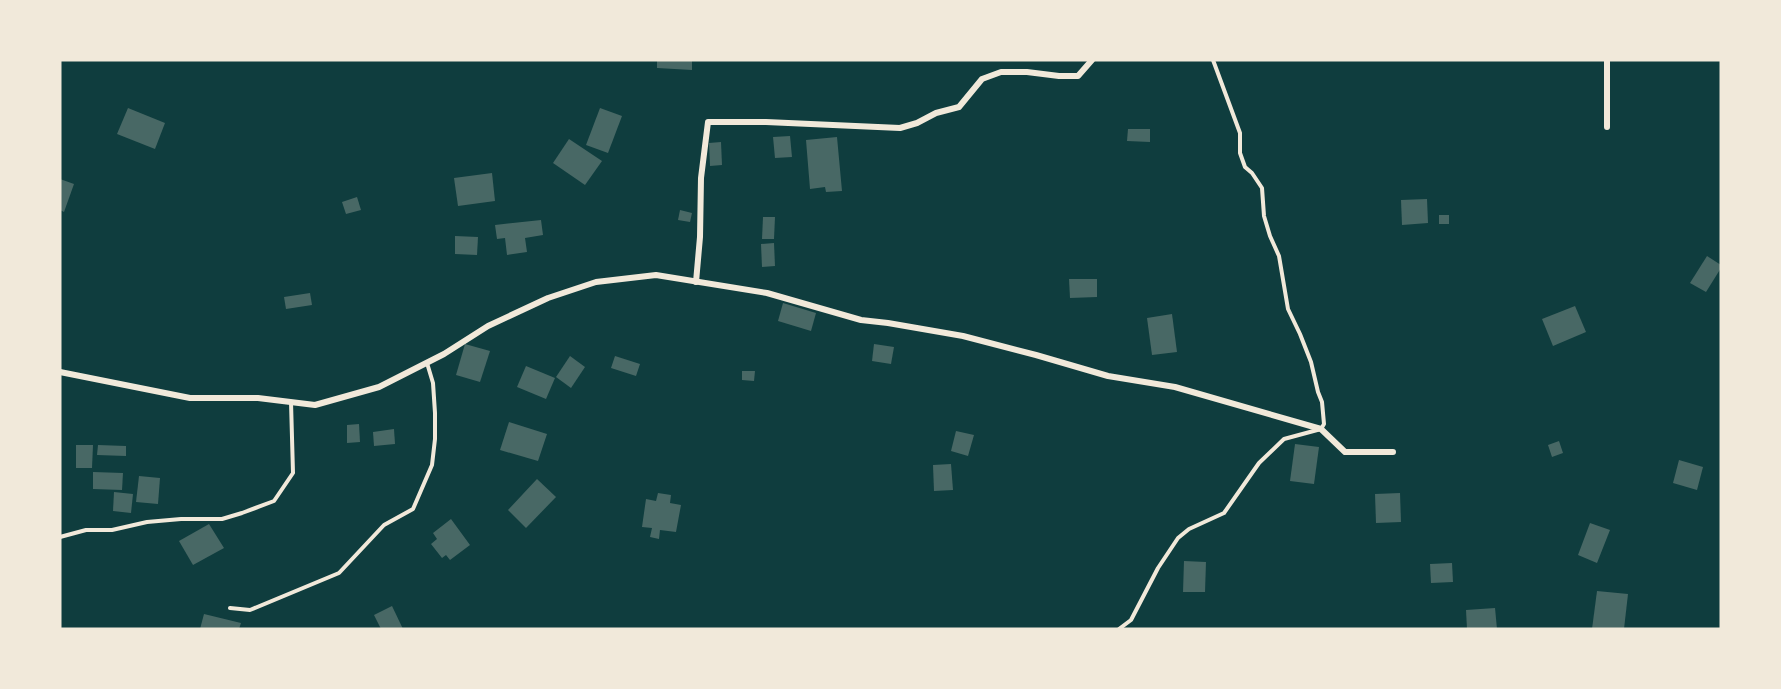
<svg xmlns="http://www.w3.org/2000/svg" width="1781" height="689" viewBox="0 0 1781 689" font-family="'Asap Condensed',sans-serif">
  <rect width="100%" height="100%" fill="#0f3d3e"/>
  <g fill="#486865">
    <polygon points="657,60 692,60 692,70 657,68"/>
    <polygon points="128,108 165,123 155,149 117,134"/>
    <polygon points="600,108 622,116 608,153 586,145"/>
    <polygon points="1128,129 1150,129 1150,142 1127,141"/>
    <polygon points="790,136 792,157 775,158 773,137"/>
    <polygon points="837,137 842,191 826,192 825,187 810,189 806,140"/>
    <polygon points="569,139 602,161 585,185 553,163"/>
    <polygon points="721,142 722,165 710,166 709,143"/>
    <polygon points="492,173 495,201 458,206 454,178"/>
    <polygon points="60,179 74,184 64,212 60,210"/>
    <polygon points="357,197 361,210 346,214 342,202"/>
    <polygon points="1427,199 1428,223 1402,225 1401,200"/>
    <polygon points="680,210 692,213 690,222 678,220"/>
    <rect x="1439" y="215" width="10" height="9"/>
    <polygon points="763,217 775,217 774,239 762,239"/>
    <polygon points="541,220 543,235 525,238 527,252 507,255 505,238 497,239 495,225"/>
    <polygon points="455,236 478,237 477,255 455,254"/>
    <polygon points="774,243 775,266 762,267 761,244"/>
    <polygon points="1707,256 1721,265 1721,268 1706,292 1690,283"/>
    <polygon points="1069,279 1097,279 1097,297 1070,298"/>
    <polygon points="310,293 312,305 286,309 284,297"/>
    <polygon points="783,303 816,313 811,331 778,321"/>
    <polygon points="1575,306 1586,332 1553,346 1542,319"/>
    <polygon points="1172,314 1177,352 1152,355 1147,318"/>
    <polygon points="465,344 490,351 480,382 456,375"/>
    <polygon points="874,344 894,347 891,364 872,361"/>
    <polygon points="570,356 585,367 571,388 556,377"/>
    <polygon points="615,356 640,364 636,376 611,368"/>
    <polygon points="526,366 555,378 546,399 517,387"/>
    <polygon points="742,371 755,371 754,381 742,380"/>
    <polygon points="509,422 547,434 538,461 500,450"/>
    <polygon points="359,424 360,442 347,443 347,425"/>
    <polygon points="394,429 395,444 374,446 373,432"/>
    <polygon points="956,431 974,435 968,456 951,451"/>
    <polygon points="1559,441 1563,453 1552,457 1548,445"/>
    <polygon points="1295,444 1319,447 1314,484 1290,481"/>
    <polygon points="76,445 93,445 92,468 76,468"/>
    <polygon points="98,445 126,446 126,456 97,455"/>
    <polygon points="1679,460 1703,467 1697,490 1673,483"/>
    <polygon points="951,464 953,490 934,491 933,465"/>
    <polygon points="93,472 123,473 122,490 93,489"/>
    <polygon points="139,476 160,478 158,504 136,502"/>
    <polygon points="537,479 556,497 526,528 508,510"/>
    <polygon points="114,492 133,494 131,513 113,511"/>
    <polygon points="658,493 671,495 670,503 681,505 676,532 660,530 659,539 650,537 652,528 642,527 646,499 656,501"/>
    <polygon points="1400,493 1401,522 1376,523 1375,494"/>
    <polygon points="451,519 470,545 450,560 446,555 442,558 431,544 437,539 433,533"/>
    <polygon points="1590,523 1610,530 1597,563 1578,555"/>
    <polygon points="209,524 224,548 193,565 179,541"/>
    <polygon points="1184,561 1206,562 1205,592 1183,592"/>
    <polygon points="1452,563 1453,582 1431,583 1430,564"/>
    <polygon points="1597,591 1628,594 1624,629 1592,629"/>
    <polygon points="392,606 403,629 381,629 374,615"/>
    <polygon points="1495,608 1497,629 1467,629 1466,610"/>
    <polygon points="204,614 241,623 239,629 200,629"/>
  </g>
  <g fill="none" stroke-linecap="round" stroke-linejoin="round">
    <g stroke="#f1e9da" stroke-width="4">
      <polyline points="60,537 86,530 112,530 147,522 181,519 222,519 242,513 274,501 293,473 291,402"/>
      <polyline points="230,608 250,610 339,573 384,525 413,509 432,465 435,439 435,413 433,383 427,363"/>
      <polyline points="1119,629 1131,620 1158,568 1178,538 1189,529 1224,513 1259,463 1284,439 1321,429 1324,424 1322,402 1318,392 1311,362 1300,334 1288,309 1279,256 1270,236 1264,216 1262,188 1252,173 1245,167 1240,153 1240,133 1213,60"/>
    </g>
    <g stroke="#f1e9da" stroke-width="6">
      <polyline points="1607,60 1607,127"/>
      <polyline points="696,282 700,237 701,178 708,122 766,122 900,128 917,123 936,113 959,107 982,79 1001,72 1027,72 1059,76 1078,76 1092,60"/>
      <polyline points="60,372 190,398 258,398 315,405 379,387 444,354 488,326 548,298 596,282 656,275 767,293 861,320 888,323 963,336 1036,355 1108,376 1175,387 1321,429 1345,452 1393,452"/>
    </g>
  </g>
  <rect width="1781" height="689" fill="none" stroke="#f1e9da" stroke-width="123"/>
</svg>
